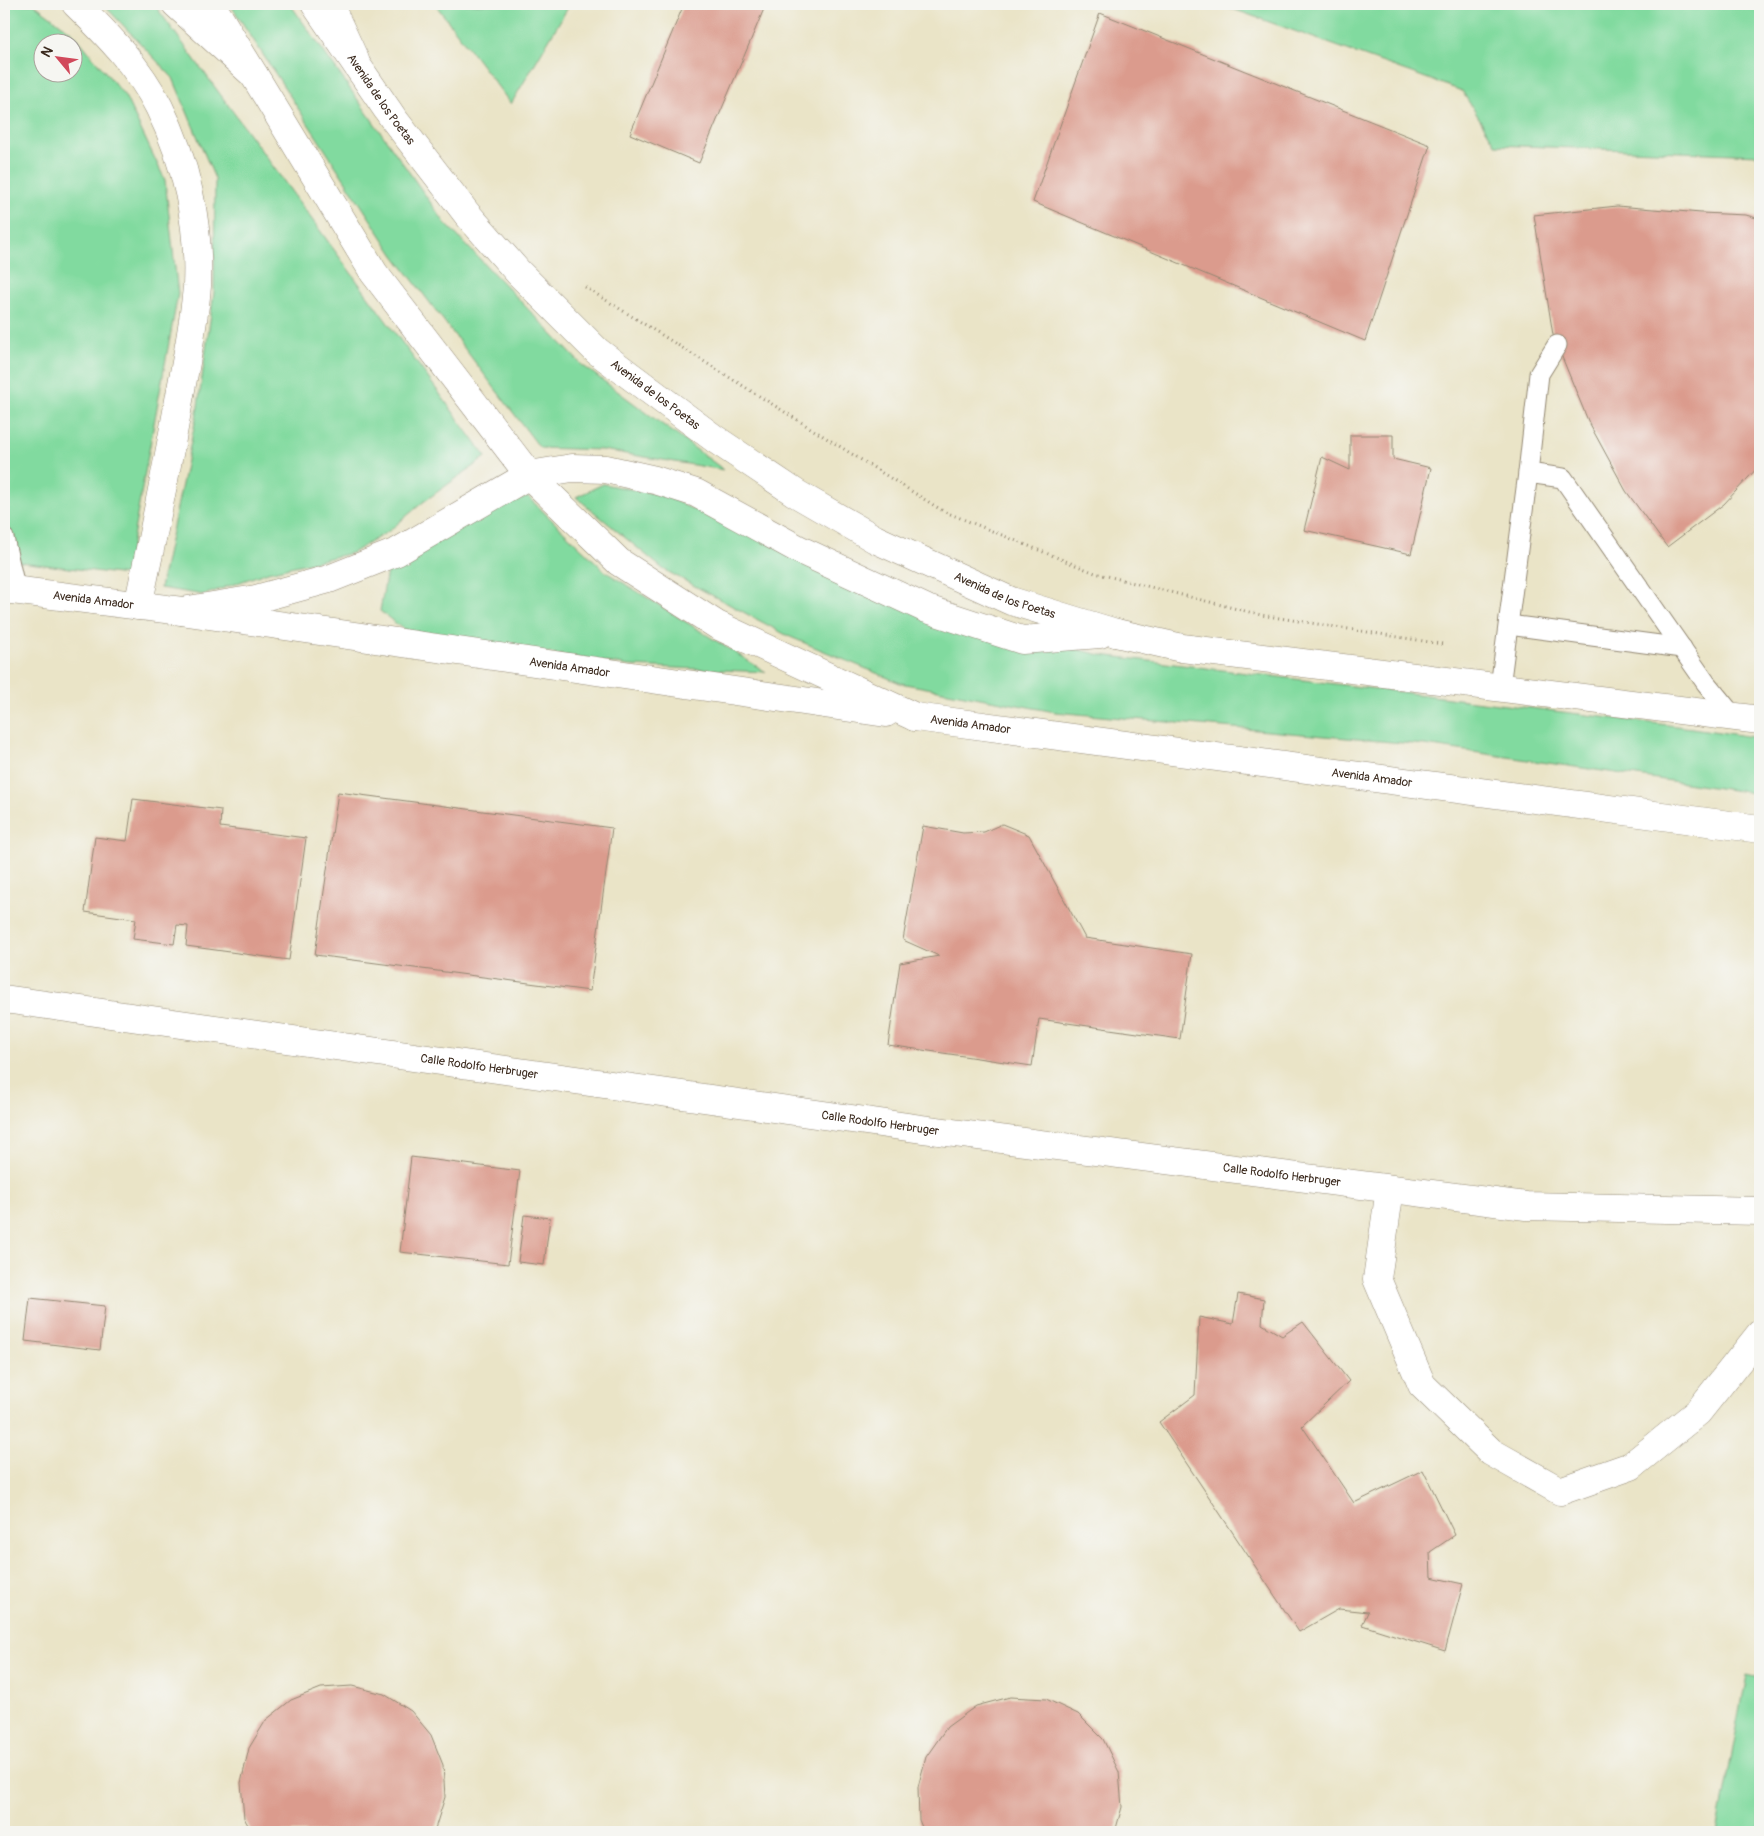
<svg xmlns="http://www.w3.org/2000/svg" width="1764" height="1836" viewBox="0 0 1764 1836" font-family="Pangolin,sans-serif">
  <rect width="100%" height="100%" fill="#f6f6f2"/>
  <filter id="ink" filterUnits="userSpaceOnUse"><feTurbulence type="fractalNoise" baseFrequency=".02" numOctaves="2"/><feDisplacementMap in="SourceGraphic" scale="10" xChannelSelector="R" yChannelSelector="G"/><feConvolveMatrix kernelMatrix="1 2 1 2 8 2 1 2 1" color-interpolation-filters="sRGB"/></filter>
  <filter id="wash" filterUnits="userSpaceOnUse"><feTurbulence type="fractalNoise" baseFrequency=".0096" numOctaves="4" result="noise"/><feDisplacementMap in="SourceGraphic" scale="20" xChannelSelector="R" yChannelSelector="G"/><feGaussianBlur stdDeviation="1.12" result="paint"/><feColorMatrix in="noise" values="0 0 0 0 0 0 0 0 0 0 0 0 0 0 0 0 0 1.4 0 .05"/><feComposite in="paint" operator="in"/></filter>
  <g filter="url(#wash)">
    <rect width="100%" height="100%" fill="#eae4c7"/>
    <g fill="#81da9f" stroke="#5e825e" fill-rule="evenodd">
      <path d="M 4,4 L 34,4 L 74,34 L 125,96 L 165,180 L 178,294 L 126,575 L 4,560 ZM 42,42 L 72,42 L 72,72 L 42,72 Z"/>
      <polygon points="103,4 154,4 486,457 422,503 389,531 352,553 268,572 204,595 160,588 197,413 214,292 215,179 173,78"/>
      <polygon points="230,4 290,4 445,223 582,365 724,470 602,450 540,448 393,254"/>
      <polygon points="435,4 570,4 511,104"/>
      <polygon points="1219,4 1760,4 1760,155 1496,145 1462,91"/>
      <polygon points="603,484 662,495 733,528 956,620 1101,655 1692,728 1760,738 1760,794 1425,745 1055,712 900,683 788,636 663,569 576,497"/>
      <polygon points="528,497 606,572 766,672 629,666 404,630 380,611 387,571 460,522"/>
      <polygon points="1747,1675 1760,1678 1760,1832 1717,1832"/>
    </g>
    <g id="blocks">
      <g fill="#db9b8d">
        <polygon points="684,4 766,4 699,163 630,134"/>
        <polygon points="1100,13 1430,145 1365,341 1033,202"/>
        <polygon points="1617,206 1701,213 1746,215 1760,219 1760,465 1724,504 1667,547 1626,491 1589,423 1553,335 1534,215"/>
        <polygon points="1350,435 1393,435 1393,459 1431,468 1411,554 1304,530 1322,457 1350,470"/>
        <polygon points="338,792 612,828 590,991 315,955"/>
        <polygon points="133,799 221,810 220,827 306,838 289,960 186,946 188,926 177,925 174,944 133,939 136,919 85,912 95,837 127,841"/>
        <polygon points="1002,824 1029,835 1085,938 1192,954 1180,1039 1039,1019 1032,1066 888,1045 900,963 939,956 903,940 923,826 963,833 984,832"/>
        <polygon points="411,1157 520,1171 508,1264 400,1252"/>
        <polygon points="524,1215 550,1218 544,1265 518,1262"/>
        <polygon points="1238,1294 1264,1299 1262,1324 1282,1336 1303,1322 1349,1381 1302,1426 1354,1503 1423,1470 1455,1535 1430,1552 1431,1577 1463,1584 1445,1651 1362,1625 1368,1612 1339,1609 1299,1632 1159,1422 1195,1395 1199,1317 1233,1324"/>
        <polygon points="30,1298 105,1306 100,1350 25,1341"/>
        <polygon points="352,1686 384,1694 411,1711 431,1735 443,1765 445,1797 434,1832 252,1832 244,1818 241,1783 249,1748 266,1720 291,1700 321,1688"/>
        <polygon points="1010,1697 1046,1699 1078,1714 1103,1739 1119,1772 1122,1807 1115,1832 924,1832 919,1820 918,1787 926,1757 947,1727 976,1706"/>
      </g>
    </g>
  </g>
  <g filter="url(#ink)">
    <use href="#blocks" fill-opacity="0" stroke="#928772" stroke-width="1"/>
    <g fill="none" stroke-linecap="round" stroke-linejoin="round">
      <defs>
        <g id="lane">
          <polyline points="1528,473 1563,478 1706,683 1733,716"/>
          <polyline points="4,538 16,591"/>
          <polyline points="1509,625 1682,648"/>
          <polyline points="1500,687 1528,473 1539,374 1557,345"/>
        </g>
        <g id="street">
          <path id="s1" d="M 4,999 L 922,1129 L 1526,1206 L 1760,1211"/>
          <polyline points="1390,1189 1377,1279 1422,1385 1491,1452 1560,1491 1631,1466 1698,1412 1760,1334"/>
        </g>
        <g id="secondary">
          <polyline points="1116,633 1182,648 1760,720"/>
          <path id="s2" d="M 915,717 L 1760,829"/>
        </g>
        <g id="primary">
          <polyline points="211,4 374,273 529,475 619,562 717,625 915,717"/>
          <path id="s3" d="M 315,4 L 393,118 L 467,214 L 518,272 L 597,351 L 715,439 L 797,494 L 875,539 L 1011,601 L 1116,633"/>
          <path id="s4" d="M 4,589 L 182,611 L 886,713"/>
          <polyline points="182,611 256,599 329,579 397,552 529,475 572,468 606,469 655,480 696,493 800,550 927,609 1022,640 1100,634"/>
        </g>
        <g id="highway">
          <path d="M 76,4 C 107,34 139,67 159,107 C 186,161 200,225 197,286 C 194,326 185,366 178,406 C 166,473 152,540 138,606"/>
          <polyline points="176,4 254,75"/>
          <polyline points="329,4 355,60"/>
        </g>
      </defs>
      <use href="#lane" stroke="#928772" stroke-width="21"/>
      <use href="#street" stroke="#928772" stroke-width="29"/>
      <use href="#secondary" stroke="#928772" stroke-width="29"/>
      <use href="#primary" stroke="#928772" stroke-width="29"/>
      <use href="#highway" stroke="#928772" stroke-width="29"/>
      <polyline stroke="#928772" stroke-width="3" stroke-dasharray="1 4" stroke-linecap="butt" points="585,287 943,511 1095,573 1261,615 1442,644"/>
      <use href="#lane" stroke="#fff" stroke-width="19"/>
      <use href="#street" stroke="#fff" stroke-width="28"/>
      <use href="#secondary" stroke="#fff" stroke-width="28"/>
      <use href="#primary" stroke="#fff" stroke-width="28"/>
      <use href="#highway" stroke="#fff" stroke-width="28"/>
    </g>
  </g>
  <g text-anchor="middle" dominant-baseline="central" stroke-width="4" stroke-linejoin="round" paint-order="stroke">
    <g font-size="12" fill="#3b2a1e" stroke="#f6f6f2">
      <text stroke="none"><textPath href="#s3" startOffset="116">Avenida de los Poetas</textPath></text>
      <text stroke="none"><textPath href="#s3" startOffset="521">Avenida de los Poetas</textPath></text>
      <text stroke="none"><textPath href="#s3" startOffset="926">Avenida de los Poetas</textPath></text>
      <text stroke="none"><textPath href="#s4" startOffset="90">Avenida Amador</textPath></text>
      <text stroke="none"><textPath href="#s4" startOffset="571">Avenida Amador</textPath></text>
      <text stroke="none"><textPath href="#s2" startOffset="56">Avenida Amador</textPath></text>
      <text stroke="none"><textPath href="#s2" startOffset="461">Avenida Amador</textPath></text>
      <text stroke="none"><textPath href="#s1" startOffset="480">Calle Rodolfo Herbruger</textPath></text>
      <text stroke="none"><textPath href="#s1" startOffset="885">Calle Rodolfo Herbruger</textPath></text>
      <text stroke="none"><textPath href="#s1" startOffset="1290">Calle Rodolfo Herbruger</textPath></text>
    </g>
  </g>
  <rect width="1764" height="1836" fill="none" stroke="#f6f6f2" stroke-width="20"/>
  <g transform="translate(58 58) rotate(299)"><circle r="24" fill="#f6f6f2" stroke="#aba49d"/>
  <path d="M0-4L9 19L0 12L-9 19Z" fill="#d1495b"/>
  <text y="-8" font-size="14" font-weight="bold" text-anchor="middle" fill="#3b2a1e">N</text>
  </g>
</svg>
